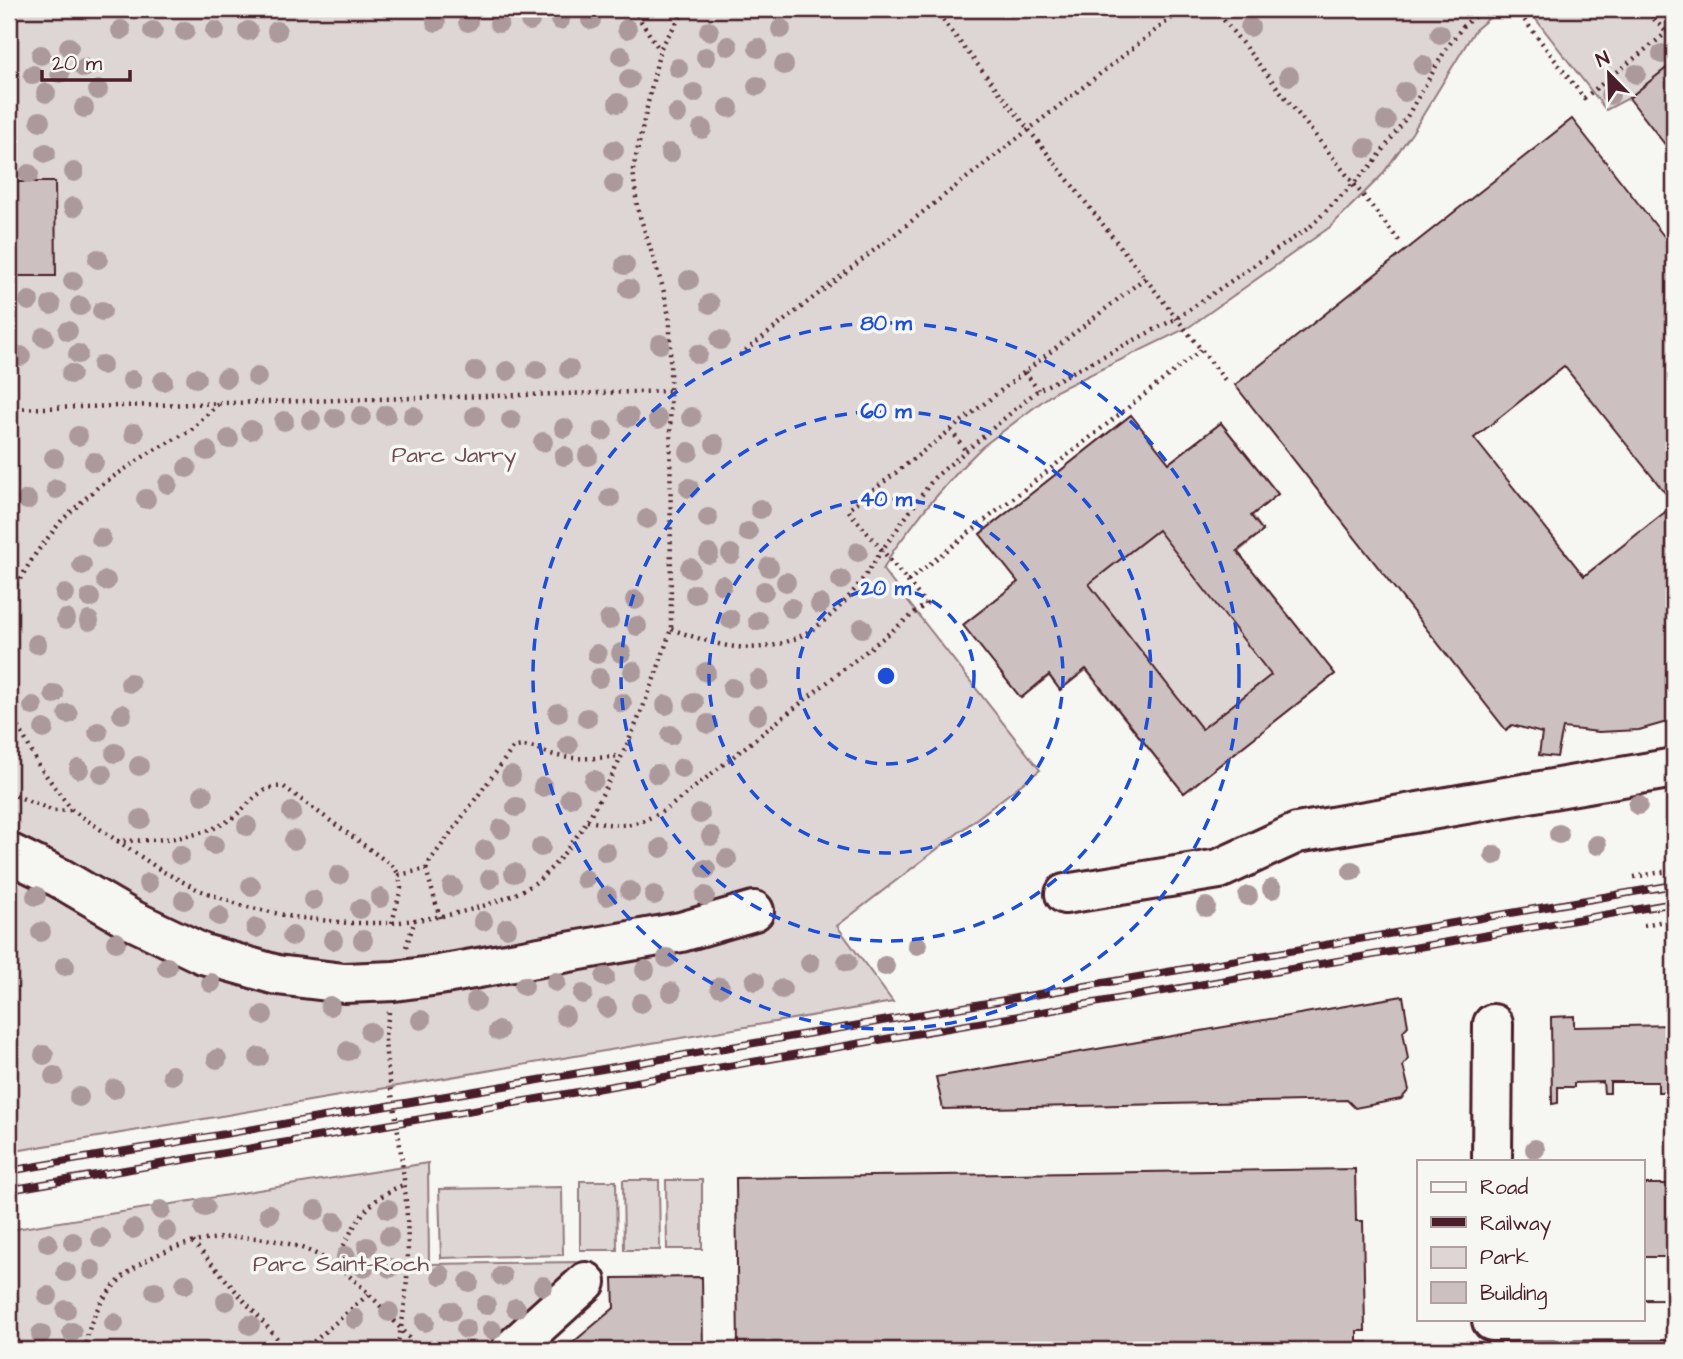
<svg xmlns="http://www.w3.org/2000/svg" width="1683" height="1359" viewBox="0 0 1683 1359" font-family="'Architects Daughter',sans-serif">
  <rect width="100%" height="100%" fill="#f6f6f2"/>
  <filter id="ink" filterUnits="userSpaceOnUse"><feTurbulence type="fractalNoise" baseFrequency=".0143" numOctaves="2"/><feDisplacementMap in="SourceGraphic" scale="14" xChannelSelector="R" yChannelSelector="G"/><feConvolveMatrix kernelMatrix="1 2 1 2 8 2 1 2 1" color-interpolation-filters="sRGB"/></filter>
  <g filter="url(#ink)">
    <g fill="#ddd6d5" stroke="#947a80" stroke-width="2">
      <polygon points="9,9 1500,9 1475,30 1412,133 1381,176 1330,227 1189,327 1056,391 982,447 964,465 926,508 893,551 883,570 1040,770 837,926 893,1002 9,1152"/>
      <polygon points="1528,9 1674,9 1674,62 1629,98 1606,110"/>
      <polygon points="1131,415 1169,463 1221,423 1278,494 1252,515 1263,531 1238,552 1335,674 1184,793 1086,670 1060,690 1049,676 1021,698 963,625 1018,582 980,534"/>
      <polygon points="428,1163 429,1264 581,1262 580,1268 482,1350 9,1350 9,1230"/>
      <polygon points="623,1180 659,1180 660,1250 624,1250"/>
      <polygon points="666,1180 702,1180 702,1249 667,1249"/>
      <polygon points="580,1181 616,1181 617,1250 580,1250"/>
      <polygon points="562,1187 563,1255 441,1258 439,1189"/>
    </g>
    <g fill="#ccc1c0" stroke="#4a1f2b" stroke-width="2" fill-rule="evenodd">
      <polygon points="1674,62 1674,156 1629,98"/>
      <polygon points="1572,119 1674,249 1674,504 1564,366 1474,438 1584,576 1674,505 1674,720 1639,730 1599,732 1563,728 1557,757 1539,755 1542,733 1512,725 1506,730 1235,385"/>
      <polygon points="9,182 55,182 56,276 9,276"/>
      <path d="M 1131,415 L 1169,463 L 1221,423 L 1278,494 L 1251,516 L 1263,531 L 1237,551 L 1335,674 L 1184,793 L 1086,669 L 1060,690 L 1049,675 L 1021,698 L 963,625 L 1018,582 L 980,534 ZM 1158,530 L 1271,675 L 1202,729 L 1089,584 Z"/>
      <polygon points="1403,996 1408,1026 1403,1031 1408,1059 1403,1066 1409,1090 1401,1099 1355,1108 1347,1100 943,1109 936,1077"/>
      <polygon points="1574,1016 1574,1027 1674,1025 1674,1081 1665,1081 1665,1092 1658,1092 1658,1082 1610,1082 1610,1093 1604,1093 1603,1082 1574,1083 1574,1087 1558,1087 1558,1103 1552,1104 1551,1017"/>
      <polygon points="1355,1169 1356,1221 1363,1221 1365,1331 1357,1331 1357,1342 1368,1342 1369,1350 738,1350 736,1178"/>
      <polygon points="1643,1184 1667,1184 1668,1257 1643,1257"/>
      <polygon points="1667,1192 1674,1192 1674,1253 1668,1253"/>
      <polygon points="702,1277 703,1350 564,1350 614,1308 613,1278"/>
    </g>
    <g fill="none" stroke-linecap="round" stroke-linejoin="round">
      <defs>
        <g id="minor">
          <polyline points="9,853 60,878 130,919 203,954 277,975 344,983 394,981 439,975 681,932 754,911"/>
          <polyline points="1065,894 1219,869 1297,833 1674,768"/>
          <polyline points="1492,1161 1493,1024"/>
          <polyline points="1492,1321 1674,1320"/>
          <polyline points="511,1350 586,1282"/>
        </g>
      </defs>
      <use href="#minor" stroke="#4a1f2b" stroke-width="44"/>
      <g stroke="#4a1f2b" stroke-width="4.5" stroke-dasharray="2 5" stroke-linecap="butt">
        <polyline points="633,9 659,49"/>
        <polyline points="934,9 1225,380"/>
        <polyline points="1215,9 1400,242"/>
        <polyline points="1516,9 1584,98 1674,27"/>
        <polyline points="1644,9 1667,33"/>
        <polyline points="1145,278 848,510 882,550 934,478 1038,390 1177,318 1310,227 1374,163 1408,115 1446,49 1463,26 1483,9"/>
        <polyline points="740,355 1183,9"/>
        <polyline points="1025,372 1038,390"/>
        <polyline points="9,409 671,391"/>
        <polyline points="951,430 965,450"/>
        <polyline points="908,581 1201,350"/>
        <polyline points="9,597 36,553 62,520 98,487 149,453 190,431 218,404"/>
        <polyline points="9,708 39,766 72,810 162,871 199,890 243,906 293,917 349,923 392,923 415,920"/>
        <polyline points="9,793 54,811 72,810"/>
        <path d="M 587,821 C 625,827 632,828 667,809 L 926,604 L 882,550 C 845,610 801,660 723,645 C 705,641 688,635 671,629"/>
        <path d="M 117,841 C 156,840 202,841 235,816 C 251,803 261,784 284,787 L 394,867 L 399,875"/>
        <path d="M 426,869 L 430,861 L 513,748 C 526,743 539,750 551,754 C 573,761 597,758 620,756"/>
        <polyline points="1634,877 1674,870"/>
        <polyline points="392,923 401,888 399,875 426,869 440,918"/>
        <polyline points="1644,925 1674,919"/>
        <path d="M 406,947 L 415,920 C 449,917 516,901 541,878 C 598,827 648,703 671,629 L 670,321 L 663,288 L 637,207 L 633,170 L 660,49 L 685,9"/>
        <path d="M 389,1012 C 388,1021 385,1030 385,1039 C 386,1067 393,1097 397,1125 C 408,1198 415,1278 396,1350"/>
        <polyline points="193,1242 283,1345 312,1343 370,1293"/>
        <path d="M 335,1265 C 351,1229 364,1200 403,1185"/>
        <path d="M 85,1350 C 97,1244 238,1213 320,1256 C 362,1279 388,1316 420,1350"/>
      </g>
      <use href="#minor" stroke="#f6f6f2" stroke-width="38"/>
      <defs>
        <g id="rail">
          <polyline points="9,1171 1674,885"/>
          <polyline points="9,1190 1674,903"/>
        </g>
      </defs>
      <use href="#rail" stroke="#4a1f2b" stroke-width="8"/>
      <use href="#rail" stroke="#f6f6f2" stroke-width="5" stroke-dasharray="16" stroke-linecap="butt"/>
    </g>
    <g fill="#ac999c">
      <circle cx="560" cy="20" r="10"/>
      <circle cx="591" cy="20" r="10"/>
      <circle cx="530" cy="21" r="10"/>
      <circle cx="436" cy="22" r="10"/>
      <circle cx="468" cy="22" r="10"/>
      <circle cx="499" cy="23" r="10"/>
      <circle cx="1250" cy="27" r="10"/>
      <circle cx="627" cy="29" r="10"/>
      <circle cx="781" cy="29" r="10"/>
      <circle cx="121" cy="30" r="10"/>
      <circle cx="153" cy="31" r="10"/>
      <circle cx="185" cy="31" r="10"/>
      <circle cx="215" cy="31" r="10"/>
      <circle cx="248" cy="31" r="10"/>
      <circle cx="277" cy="31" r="10"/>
      <circle cx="709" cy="31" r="10"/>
      <circle cx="1440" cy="34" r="10"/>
      <circle cx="728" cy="46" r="10"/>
      <circle cx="69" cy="47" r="10"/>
      <circle cx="758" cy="48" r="10"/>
      <circle cx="1662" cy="54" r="10"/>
      <circle cx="41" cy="55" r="10"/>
      <circle cx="621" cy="56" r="10"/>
      <circle cx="706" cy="57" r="10"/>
      <circle cx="784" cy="65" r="10"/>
      <circle cx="1423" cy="65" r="10"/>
      <circle cx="84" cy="68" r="10"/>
      <circle cx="678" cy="68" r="10"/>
      <circle cx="60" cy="73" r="10"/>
      <circle cx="1636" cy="74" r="10"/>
      <circle cx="33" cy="75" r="10"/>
      <circle cx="1289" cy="76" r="10"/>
      <circle cx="629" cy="79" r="10"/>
      <circle cx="757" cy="86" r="10"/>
      <circle cx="98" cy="90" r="10"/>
      <circle cx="1405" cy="92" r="10"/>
      <circle cx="46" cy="93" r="10"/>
      <circle cx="694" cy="93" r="10"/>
      <circle cx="1610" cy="95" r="10"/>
      <circle cx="618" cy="103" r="10"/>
      <circle cx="84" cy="108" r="10"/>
      <circle cx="729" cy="108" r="10"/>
      <circle cx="677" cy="114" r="10"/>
      <circle cx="40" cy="121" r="10"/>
      <circle cx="1386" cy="121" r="10"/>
      <circle cx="702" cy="129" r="10"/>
      <circle cx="1366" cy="148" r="10"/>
      <circle cx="614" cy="150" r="10"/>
      <circle cx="46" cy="153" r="10"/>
      <circle cx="670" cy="153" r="10"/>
      <circle cx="74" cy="172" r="10"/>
      <circle cx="29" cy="174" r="10"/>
      <circle cx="614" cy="184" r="10"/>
      <circle cx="73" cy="207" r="10"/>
      <circle cx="98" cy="259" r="10"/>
      <circle cx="625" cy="265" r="10"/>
      <circle cx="689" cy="280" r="10"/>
      <circle cx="73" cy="281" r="10"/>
      <circle cx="629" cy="289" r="10"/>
      <circle cx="29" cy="301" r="10"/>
      <circle cx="710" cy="304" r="10"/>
      <circle cx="51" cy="305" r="10"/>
      <circle cx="80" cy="306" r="10"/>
      <circle cx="102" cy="311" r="10"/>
      <circle cx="68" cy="331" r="10"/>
      <circle cx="44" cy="337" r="10"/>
      <circle cx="720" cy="340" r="10"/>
      <circle cx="660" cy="344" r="10"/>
      <circle cx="78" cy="354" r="10"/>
      <circle cx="698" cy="354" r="10"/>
      <circle cx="21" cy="356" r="10"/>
      <circle cx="102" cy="365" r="10"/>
      <circle cx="569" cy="369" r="10"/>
      <circle cx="537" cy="370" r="10"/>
      <circle cx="476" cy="371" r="10"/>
      <circle cx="507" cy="371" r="10"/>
      <circle cx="71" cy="374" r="10"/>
      <circle cx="257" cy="377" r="10"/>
      <circle cx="196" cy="378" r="10"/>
      <circle cx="226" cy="378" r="10"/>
      <circle cx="132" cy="380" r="10"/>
      <circle cx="163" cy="381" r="10"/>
      <circle cx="386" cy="415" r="10"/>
      <circle cx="361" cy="416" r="10"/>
      <circle cx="413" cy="416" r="10"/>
      <circle cx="475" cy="416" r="10"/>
      <circle cx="629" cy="417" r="10"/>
      <circle cx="691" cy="417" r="10"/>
      <circle cx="335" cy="418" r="10"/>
      <circle cx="658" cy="419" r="10"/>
      <circle cx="311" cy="420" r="10"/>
      <circle cx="511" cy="420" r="10"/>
      <circle cx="284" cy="421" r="10"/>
      <circle cx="564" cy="428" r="10"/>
      <circle cx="251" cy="430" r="10"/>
      <circle cx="603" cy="431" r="10"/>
      <circle cx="134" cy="433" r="10"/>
      <circle cx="78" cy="436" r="10"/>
      <circle cx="229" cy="439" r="10"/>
      <circle cx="543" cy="442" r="10"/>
      <circle cx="715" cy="444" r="10"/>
      <circle cx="207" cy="451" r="10"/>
      <circle cx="689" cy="452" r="10"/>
      <circle cx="564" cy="456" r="10"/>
      <circle cx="588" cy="456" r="10"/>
      <circle cx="54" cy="458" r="10"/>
      <circle cx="94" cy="462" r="10"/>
      <circle cx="187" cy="468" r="10"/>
      <circle cx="168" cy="484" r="10"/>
      <circle cx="689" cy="488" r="10"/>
      <circle cx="56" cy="489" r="10"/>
      <circle cx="610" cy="498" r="10"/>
      <circle cx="146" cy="499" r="10"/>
      <circle cx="27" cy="500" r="10"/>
      <circle cx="760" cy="509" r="10"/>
      <circle cx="708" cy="518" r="10"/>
      <circle cx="647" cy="519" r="10"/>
      <circle cx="748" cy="532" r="10"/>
      <circle cx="101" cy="538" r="10"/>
      <circle cx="858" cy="552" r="10"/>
      <circle cx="709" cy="554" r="10"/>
      <circle cx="731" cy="554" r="10"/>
      <circle cx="82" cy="565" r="10"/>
      <circle cx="769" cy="567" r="10"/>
      <circle cx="690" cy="568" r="10"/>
      <circle cx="841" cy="580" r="10"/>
      <circle cx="106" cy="581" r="10"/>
      <circle cx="786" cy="582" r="10"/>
      <circle cx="722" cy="585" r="10"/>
      <circle cx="764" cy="591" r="10"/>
      <circle cx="65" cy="594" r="10"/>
      <circle cx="695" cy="594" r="10"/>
      <circle cx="90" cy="598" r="10"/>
      <circle cx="635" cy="600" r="10"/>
      <circle cx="820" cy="604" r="10"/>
      <circle cx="791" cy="608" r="10"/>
      <circle cx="66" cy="619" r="10"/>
      <circle cx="730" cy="619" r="10"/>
      <circle cx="609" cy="620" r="10"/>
      <circle cx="89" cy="621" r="10"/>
      <circle cx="758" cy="621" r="10"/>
      <circle cx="637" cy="626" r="10"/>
      <circle cx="862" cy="628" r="10"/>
      <circle cx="37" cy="644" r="10"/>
      <circle cx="621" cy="653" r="10"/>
      <circle cx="597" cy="654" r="10"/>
      <circle cx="633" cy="671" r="10"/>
      <circle cx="706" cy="672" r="10"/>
      <circle cx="599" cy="678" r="10"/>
      <circle cx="759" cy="680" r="10"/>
      <circle cx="130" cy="683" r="10"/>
      <circle cx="732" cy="688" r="10"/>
      <circle cx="54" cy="694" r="10"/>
      <circle cx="622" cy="703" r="10"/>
      <circle cx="694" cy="703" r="10"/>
      <circle cx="666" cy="705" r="10"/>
      <circle cx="33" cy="706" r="10"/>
      <circle cx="558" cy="713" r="10"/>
      <circle cx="68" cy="714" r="10"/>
      <circle cx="122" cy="714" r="10"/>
      <circle cx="758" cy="715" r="10"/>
      <circle cx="587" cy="718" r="10"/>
      <circle cx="708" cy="724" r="10"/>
      <circle cx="44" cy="729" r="10"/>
      <circle cx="98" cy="732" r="10"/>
      <circle cx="671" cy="735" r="10"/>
      <circle cx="568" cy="745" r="10"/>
      <circle cx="115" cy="753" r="10"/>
      <circle cx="139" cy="766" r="10"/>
      <circle cx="682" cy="768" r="10"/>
      <circle cx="79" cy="769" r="10"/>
      <circle cx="102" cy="774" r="10"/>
      <circle cx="657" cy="774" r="10"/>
      <circle cx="511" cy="776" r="10"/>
      <circle cx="594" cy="780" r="10"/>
      <circle cx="543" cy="787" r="10"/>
      <circle cx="203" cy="795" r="10"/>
      <circle cx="570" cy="798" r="10"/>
      <circle cx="1638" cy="805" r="10"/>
      <circle cx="516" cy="807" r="10"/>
      <circle cx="292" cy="812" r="10"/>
      <circle cx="700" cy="814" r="10"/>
      <circle cx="141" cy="819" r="10"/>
      <circle cx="247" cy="826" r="10"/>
      <circle cx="501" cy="829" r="10"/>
      <circle cx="1559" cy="834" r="10"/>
      <circle cx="711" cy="836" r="10"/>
      <circle cx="294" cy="840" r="10"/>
      <circle cx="214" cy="845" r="10"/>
      <circle cx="1597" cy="845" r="10"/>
      <circle cx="541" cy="847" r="10"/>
      <circle cx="661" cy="848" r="10"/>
      <circle cx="485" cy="850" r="10"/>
      <circle cx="606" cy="852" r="10"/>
      <circle cx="180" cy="855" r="10"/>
      <circle cx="1494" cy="855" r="10"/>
      <circle cx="727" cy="859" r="10"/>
      <circle cx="706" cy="869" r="10"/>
      <circle cx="1352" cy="871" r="10"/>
      <circle cx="514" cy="873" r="10"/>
      <circle cx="339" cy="875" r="10"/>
      <circle cx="490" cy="879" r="10"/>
      <circle cx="585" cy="879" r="10"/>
      <circle cx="148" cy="883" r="10"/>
      <circle cx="251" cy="886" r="10"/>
      <circle cx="452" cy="887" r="10"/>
      <circle cx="1272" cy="889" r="10"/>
      <circle cx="630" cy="891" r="10"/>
      <circle cx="654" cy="895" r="10"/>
      <circle cx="36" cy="896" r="10"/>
      <circle cx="607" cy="896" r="10"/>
      <circle cx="705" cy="896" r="10"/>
      <circle cx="1248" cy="896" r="10"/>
      <circle cx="380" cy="898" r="10"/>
      <circle cx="184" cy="900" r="10"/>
      <circle cx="313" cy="900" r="10"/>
      <circle cx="1206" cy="907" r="10"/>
      <circle cx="360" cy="909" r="10"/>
      <circle cx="219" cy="916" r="10"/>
      <circle cx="483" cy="921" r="10"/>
      <circle cx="256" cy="928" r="10"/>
      <circle cx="507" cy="928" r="10"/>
      <circle cx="41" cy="932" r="10"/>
      <circle cx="292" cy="936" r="10"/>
      <circle cx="333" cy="940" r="10"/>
      <circle cx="363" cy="940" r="10"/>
      <circle cx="116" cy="942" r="10"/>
      <circle cx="917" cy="945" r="10"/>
      <circle cx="667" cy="958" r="10"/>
      <circle cx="847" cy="962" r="10"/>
      <circle cx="810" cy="963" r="10"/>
      <circle cx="65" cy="966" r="10"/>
      <circle cx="885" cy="966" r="10"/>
      <circle cx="167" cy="967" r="10"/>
      <circle cx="645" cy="970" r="10"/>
      <circle cx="605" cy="977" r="10"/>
      <circle cx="755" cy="981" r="10"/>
      <circle cx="556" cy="982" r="10"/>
      <circle cx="211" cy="983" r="10"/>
      <circle cx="524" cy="986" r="10"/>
      <circle cx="720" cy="987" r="10"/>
      <circle cx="782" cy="989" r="10"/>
      <circle cx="671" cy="992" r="10"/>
      <circle cx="583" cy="994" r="10"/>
      <circle cx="476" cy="1001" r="10"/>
      <circle cx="641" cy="1003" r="10"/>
      <circle cx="330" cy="1006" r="10"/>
      <circle cx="607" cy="1008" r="10"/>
      <circle cx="263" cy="1015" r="10"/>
      <circle cx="565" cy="1016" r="10"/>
      <circle cx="421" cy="1020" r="10"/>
      <circle cx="498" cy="1031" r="10"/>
      <circle cx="370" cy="1032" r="10"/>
      <circle cx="348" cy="1051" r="10"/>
      <circle cx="44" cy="1055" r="10"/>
      <circle cx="259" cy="1057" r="10"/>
      <circle cx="217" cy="1059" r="10"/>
      <circle cx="172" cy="1075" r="10"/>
      <circle cx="54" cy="1076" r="10"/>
      <circle cx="114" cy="1089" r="10"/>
      <circle cx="79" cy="1097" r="10"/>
      <circle cx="1535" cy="1149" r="10"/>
      <circle cx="205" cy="1207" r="10"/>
      <circle cx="388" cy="1209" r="10"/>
      <circle cx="161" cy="1210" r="10"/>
      <circle cx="316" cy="1210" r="10"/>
      <circle cx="269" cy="1214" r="10"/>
      <circle cx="335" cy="1222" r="10"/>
      <circle cx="133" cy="1229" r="10"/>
      <circle cx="167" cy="1231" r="10"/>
      <circle cx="389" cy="1236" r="10"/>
      <circle cx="101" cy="1238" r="10"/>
      <circle cx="73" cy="1242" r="10"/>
      <circle cx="48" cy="1243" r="10"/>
      <circle cx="367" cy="1247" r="10"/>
      <circle cx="346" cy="1256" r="10"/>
      <circle cx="364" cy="1268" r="10"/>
      <circle cx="390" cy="1268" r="10"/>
      <circle cx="92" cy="1270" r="10"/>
      <circle cx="66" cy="1272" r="10"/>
      <circle cx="441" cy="1275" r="10"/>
      <circle cx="502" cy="1276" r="10"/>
      <circle cx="469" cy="1282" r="10"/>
      <circle cx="185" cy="1284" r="10"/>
      <circle cx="543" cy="1286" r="10"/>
      <circle cx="155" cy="1291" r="10"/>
      <circle cx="48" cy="1296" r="10"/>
      <circle cx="226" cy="1301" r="10"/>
      <circle cx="486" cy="1305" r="10"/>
      <circle cx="516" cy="1308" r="10"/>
      <circle cx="66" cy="1310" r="10"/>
      <circle cx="451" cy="1311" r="10"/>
      <circle cx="389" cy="1312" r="10"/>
      <circle cx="355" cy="1319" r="10"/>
      <circle cx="425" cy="1322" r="10"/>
      <circle cx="114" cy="1323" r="10"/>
      <circle cx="250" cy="1325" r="10"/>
      <circle cx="466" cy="1329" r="10"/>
      <circle cx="492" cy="1330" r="10"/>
      <circle cx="72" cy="1332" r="10"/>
      <circle cx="41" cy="1334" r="10"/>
    </g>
  </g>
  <g fill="none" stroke="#1d4ed8" stroke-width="3.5" stroke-dasharray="12 9">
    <circle cx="886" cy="676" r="88"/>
    <circle cx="886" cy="676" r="177"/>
    <circle cx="886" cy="676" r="265"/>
    <circle cx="886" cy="676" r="353"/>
  </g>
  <g text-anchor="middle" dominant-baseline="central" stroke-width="7" stroke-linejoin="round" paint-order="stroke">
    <g font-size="23" fill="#6f4d56" stroke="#f6f6f2">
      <text x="454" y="455">Parc Jarry</text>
      <text x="341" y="1264">Parc Saint-Roch</text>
    </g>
  </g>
  <circle cx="886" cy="676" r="10" fill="#1d4ed8" stroke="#f6f6f2" stroke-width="3.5"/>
  <g font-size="21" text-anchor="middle" font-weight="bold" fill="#1d4ed8" stroke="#f6f6f2" stroke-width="7" stroke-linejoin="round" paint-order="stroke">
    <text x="886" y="330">80 m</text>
    <text x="886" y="418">60 m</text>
    <text x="886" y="506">40 m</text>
    <text x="886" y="595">20 m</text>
  </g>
  <rect width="1683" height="1359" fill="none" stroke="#f6f6f2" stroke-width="35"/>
  <rect x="18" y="18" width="1648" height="1324" fill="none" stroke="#4a1f2b" stroke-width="2.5" filter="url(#ink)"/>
  <rect x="1417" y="1160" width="228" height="161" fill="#f6f6f2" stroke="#b1a0a2" stroke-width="2"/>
  <rect x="1431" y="1182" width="35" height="10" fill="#f6f6f2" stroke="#b1a0a2" stroke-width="2"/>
  <text x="1480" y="1194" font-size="21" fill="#4a1f2b">Road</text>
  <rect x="1431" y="1217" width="35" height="10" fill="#4a1f2b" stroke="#b1a0a2" stroke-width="2"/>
  <text x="1480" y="1230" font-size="21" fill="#4a1f2b">Railway</text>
  <rect x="1431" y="1247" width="35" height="21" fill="#ddd6d5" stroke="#b1a0a2" stroke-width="2"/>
  <text x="1480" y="1264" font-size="21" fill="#4a1f2b">Park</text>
  <rect x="1431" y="1282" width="35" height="21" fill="#ccc1c0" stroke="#b1a0a2" stroke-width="2"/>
  <text x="1480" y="1300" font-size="21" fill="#4a1f2b">Building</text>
  <g transform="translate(1609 74) rotate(337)" stroke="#f6f6f2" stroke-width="5" paint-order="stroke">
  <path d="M0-5L12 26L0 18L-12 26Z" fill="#4a1f2b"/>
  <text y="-10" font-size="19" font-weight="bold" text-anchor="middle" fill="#4a1f2b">N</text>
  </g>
  <path d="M42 70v10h88v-10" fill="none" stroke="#4a1f2b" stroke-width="3.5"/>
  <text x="52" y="70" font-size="21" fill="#4a1f2b" stroke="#f6f6f2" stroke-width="5" paint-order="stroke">20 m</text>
</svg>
